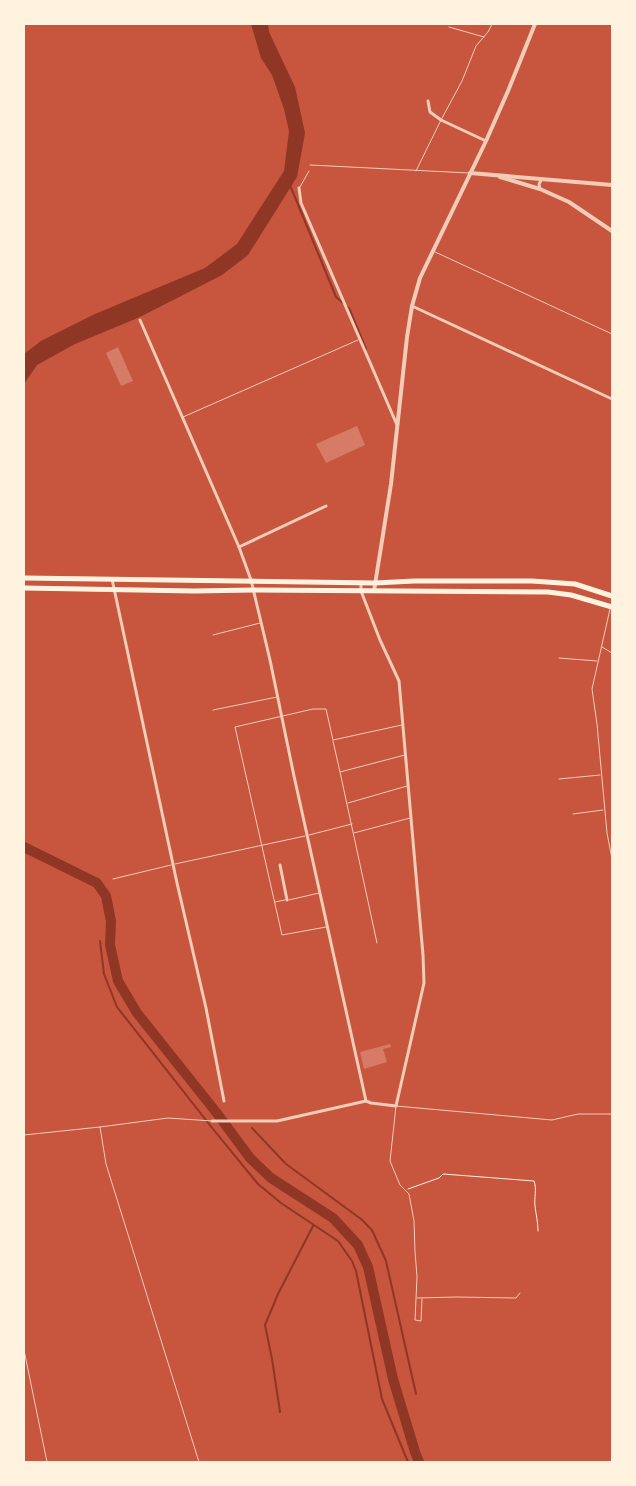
<svg xmlns="http://www.w3.org/2000/svg" width="636" height="1486" viewBox="0 0 636 1486" font-family="'Sofia Sans Condensed',sans-serif">
  <rect width="100%" height="100%" fill="#c8553d"/>
  <polygon fill="#8f3625" points="251,24 268,24 269,32 295,87 305,133 297,177 248,255 222,275 140,317 75,344 37,365 24,384 24,354 41,341 95,314 205,268 237,244 284,171 289,131 284,109 272,75 261,58"/>
  <g fill="none" stroke-linecap="round" stroke-linejoin="round">
    <g stroke="#8f3625" stroke-width="2">
      <polyline points="290,185 336,297 343,303"/>
      <polyline points="346,306 349,308 366,349"/>
      <polyline points="100,941 104,974 117,1007 213,1129 258,1184 281,1203 338,1241 352,1261 356,1271 382,1399 408,1462"/>
      <polyline points="252,1128 286,1164 361,1219 372,1230 386,1261 416,1394"/>
      <polyline points="280,1412 272,1359 265,1325 278,1294 313,1226"/>
    </g>
    <polyline stroke="#8f3625" stroke-width="10" points="24,847 97,883 106,896 111,921 110,945 118,981 137,1013 216,1112 250,1158 271,1178 333,1218 358,1245 368,1267 393,1379 415,1452 419,1462"/>
  </g>
  <g fill="#d67c66">
    <polygon points="118,347 133,381 121,386 106,353"/>
    <polygon points="357,426 365,445 326,463 316,444"/>
    <polygon points="390,1044 391,1047 383,1049 387,1062 364,1069 360,1052"/>
  </g>
  <g fill="none" stroke-linecap="round" stroke-linejoin="round">
    <path stroke="#fff3e0" stroke-width="1" d="M 408,1189 L 439,1178 L 443,1174 L 534,1181 C 537,1189 534,1198 535,1206 C 536,1215 538,1222 538,1231"/>
    <g stroke="#f1ccb7" stroke-width="1">
      <polyline points="449,27 484,37"/>
      <polyline points="310,165 469,173"/>
      <polyline points="416,171 441,120 462,81 476,46 488,32 492,24"/>
      <polyline points="300,187 309,171"/>
      <polyline points="433,251 612,334"/>
      <polyline points="183,417 358,340"/>
      <polyline points="610,609 592,689 597,724 607,833 612,859"/>
      <polyline points="213,635 260,623"/>
      <polyline points="602,647 612,653"/>
      <polyline points="559,658 597,661"/>
      <polyline points="213,710 277,697"/>
      <polyline points="333,741 340,772 405,755"/>
      <polyline points="340,772 377,943"/>
      <polyline points="559,779 600,775"/>
      <polyline points="348,803 407,786"/>
      <polyline points="573,814 603,810"/>
      <polyline points="354,833 410,818"/>
      <polyline points="309,835 352,824"/>
      <polyline points="175,864 305,836"/>
      <polyline points="113,879 171,865"/>
      <polyline points="289,900 319,893"/>
      <polyline points="275,902 285,900"/>
      <polyline points="326,927 282,935 235,727 313,709 326,709 333,740 402,725"/>
      <polyline points="100,1127 106,1164 199,1462"/>
      <polyline points="24,1135 100,1127 168,1118 212,1121"/>
      <polyline points="417,1298 457,1297 516,1298 520,1293"/>
      <polyline points="422,1299 421,1321 415,1320 417,1277 415,1251 414,1221 409,1194 400,1185 390,1161 396,1106 552,1120 578,1114 612,1114"/>
      <polyline points="24,1350 47,1462"/>
    </g>
    <g stroke="#f1ccb7" stroke-width="3">
      <polyline points="428,101 430,112 441,120 486,141"/>
      <polyline points="299,188 301,203 397,425"/>
      <polyline points="540,189 539,184 542,179"/>
      <polyline points="412,306 612,399"/>
      <polyline points="140,320 239,547 251,580 270,660 294,776 366,1101 371,1103 396,1106 424,983 423,955 399,681 380,640 361,591 361,583"/>
      <polyline points="239,547 326,506"/>
      <polyline points="112,579 177,883 206,1008 224,1101"/>
      <polyline points="280,865 287,900"/>
      <polyline points="212,1121 277,1121 366,1101"/>
    </g>
    <g stroke="#f1ccb7" stroke-width="4">
      <polyline points="470,173 612,185"/>
      <polyline points="500,177 540,189 569,202 612,231"/>
      <polyline points="374,591 391,484 407,337 412,306 420,278 486,141 508,91 535,24"/>
    </g>
    <g stroke="#fff3e0" stroke-width="5">
      <polyline points="24,578 375,583 414,581 532,581 575,584 612,596"/>
      <polyline points="24,588 194,591 254,590 548,592 571,595 612,607"/>
    </g>
  </g>
  <rect width="636" height="1486" fill="none" stroke="#fff3e0" stroke-width="50"/>
</svg>
